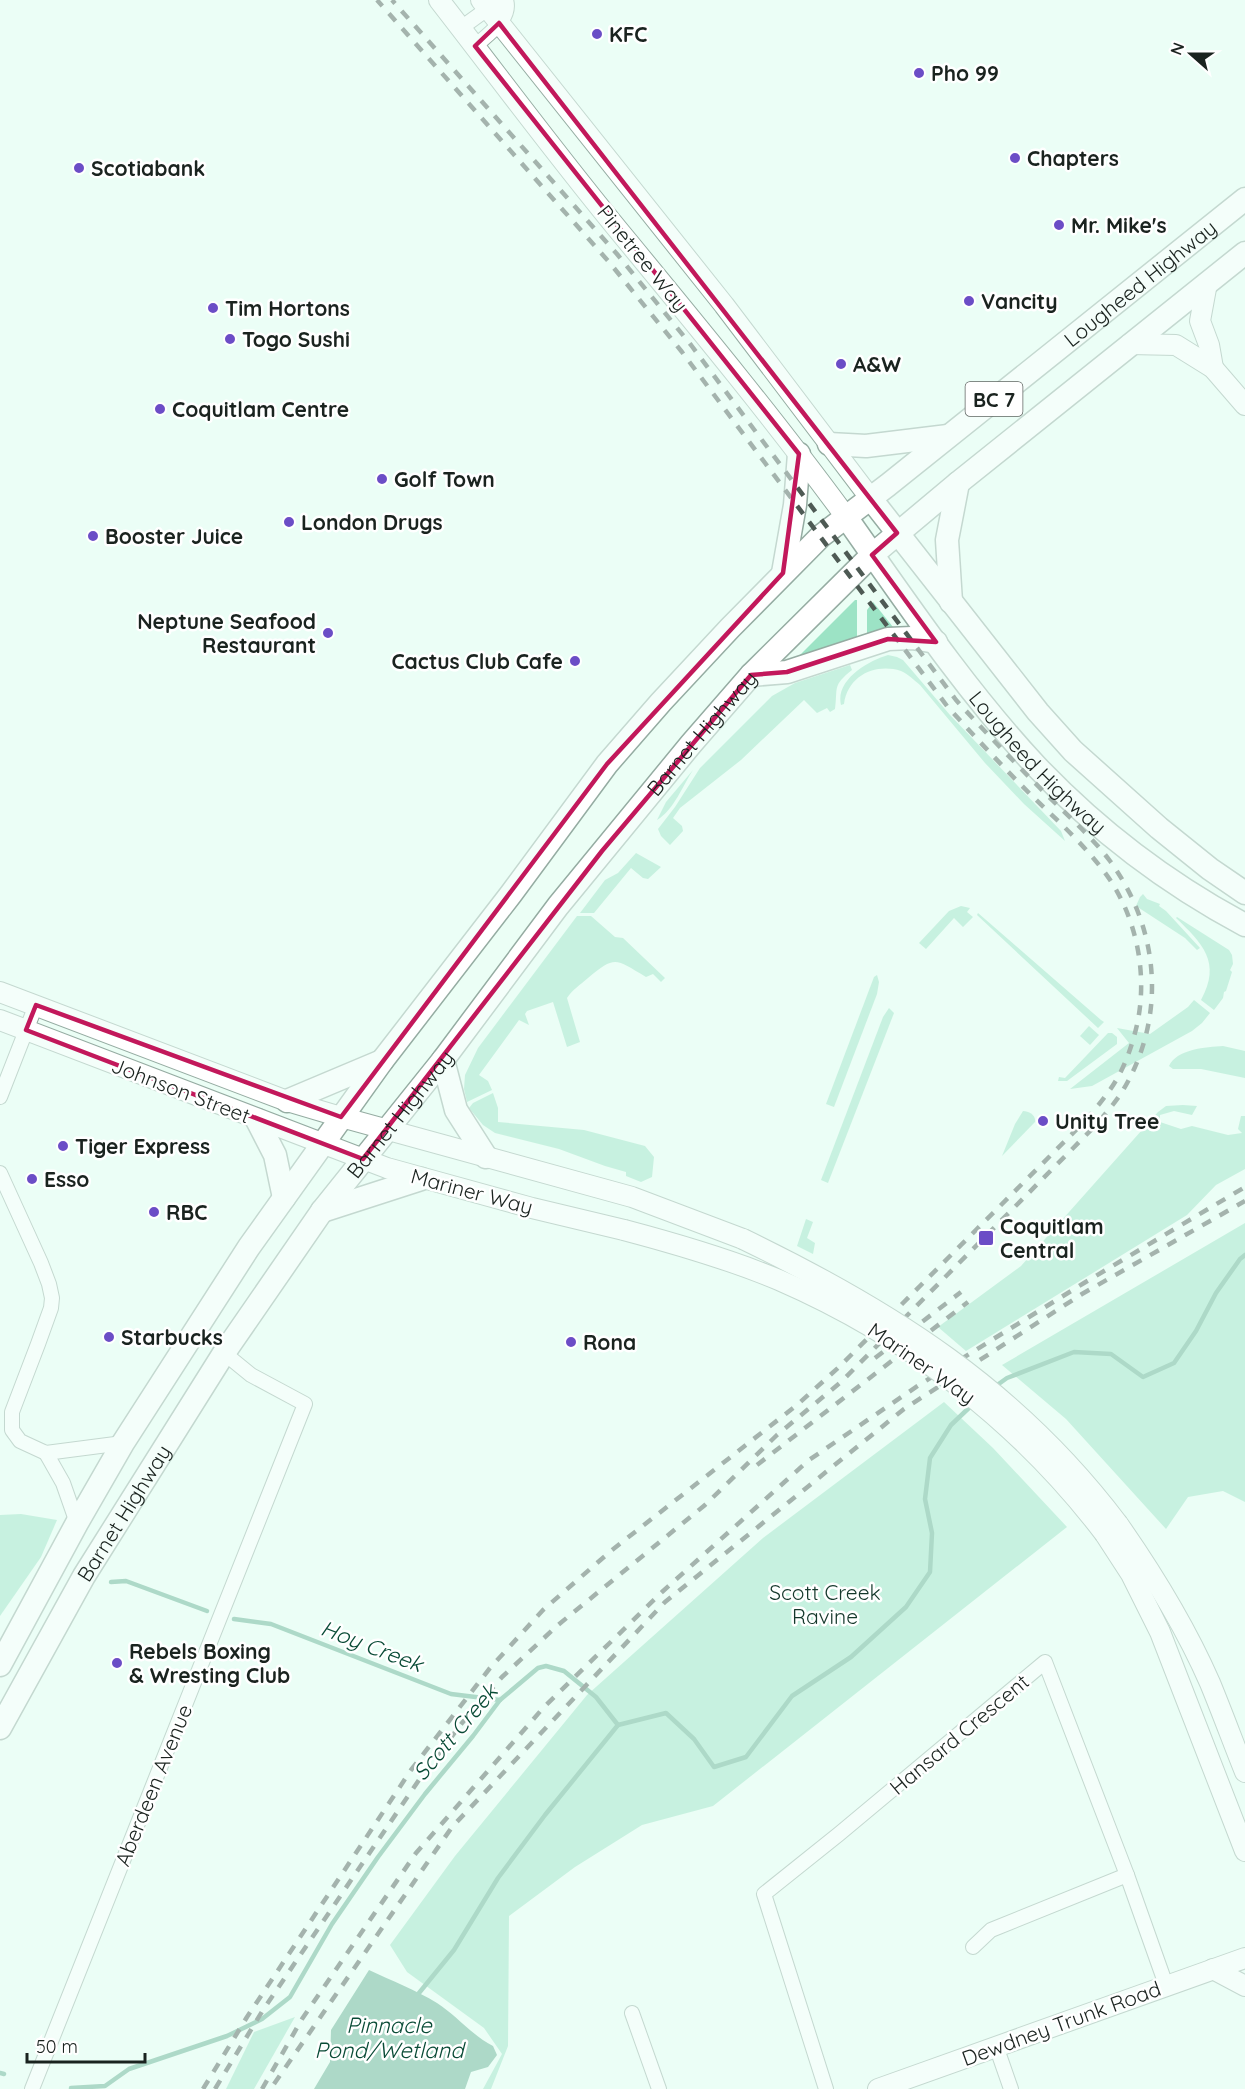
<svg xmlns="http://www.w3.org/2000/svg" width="1245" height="2089" viewBox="0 0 1245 2089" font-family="Quicksand,sans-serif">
  <rect width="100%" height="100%" fill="#ebfef5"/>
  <g fill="#9ce3c5">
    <polygon points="855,600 857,600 857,638 798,657"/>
    <polygon points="873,602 893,627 867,635 867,610"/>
    <path d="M 888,655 L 897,657 L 903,660 L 950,715 L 1061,831 L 1065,841 L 1024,804 L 985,763 L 920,685 C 914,680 908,674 901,671 C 876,663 848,675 844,704 L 841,705 C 835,680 868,661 888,655 Z"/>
    <path d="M 850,665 L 852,670 C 832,686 838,687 835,709 L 830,712 L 827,708 L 817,713 L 804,700 L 741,760 L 680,808 L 673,818 L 682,826 L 683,831 L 670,845 L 661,836 L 658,829 L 675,807 L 700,768 L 772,696 L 795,683 Z"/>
    <path d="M 693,770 C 683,785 674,810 657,820 L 666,802 Z"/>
    <polygon points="636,853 661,867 648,879 643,878 631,868 594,913 580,913 605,880 618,873"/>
    <polygon points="1143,894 1147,899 1160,904 1159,906 1166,911 1200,948 1197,950 1185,938 1136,906 1140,897"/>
    <polygon points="961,906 970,908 967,912 973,917 963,927 954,918 926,949 919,943 949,911"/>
    <polygon points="978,913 1101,1020 1104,1022 1098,1028 977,915"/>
    <path d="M 577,916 L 591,916 L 615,937 L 623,938 L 665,978 L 661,982 L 653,974 L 646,977 C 615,959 616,955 588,978 C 580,985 572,990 567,998 L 580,1042 L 567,1047 L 553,1002 L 527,1011 L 525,1014 L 529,1025 L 519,1020 L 479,1075 L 488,1081 L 492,1090 L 467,1102 L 464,1089 L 465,1075 L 478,1048 Z"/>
    <path d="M 1177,917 L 1229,950 L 1232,955 L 1233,964 L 1230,970 L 1232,972 L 1226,991 L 1224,992 L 1223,998 L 1214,1010 L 1201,1000 C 1222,962 1202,943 1176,918 Z"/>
    <polygon points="877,975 879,982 877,994 834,1107 826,1104 874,977"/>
    <polygon points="1194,1000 1210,1013 1202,1023 1192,1031 1092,1086 1070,1089 1129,1043 1117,1028 1150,1034 1188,1007"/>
    <polygon points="889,1008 894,1013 828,1183 821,1180 883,1017"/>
    <polygon points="1089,1026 1099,1035 1090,1045 1080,1036"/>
    <polygon points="1108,1033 1112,1033 1117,1037 1117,1044 1067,1081 1058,1081 1059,1077 1065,1078"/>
    <path d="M 1223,1046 L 1245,1051 L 1245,1078 L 1201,1069 L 1173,1069 L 1169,1066 C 1177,1049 1206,1047 1223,1046 Z"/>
    <polygon points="493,1093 498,1108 498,1122 584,1130 645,1146 654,1157 652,1177 641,1182 626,1176 626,1172 605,1166 559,1149 495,1133 483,1125 469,1108 473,1103"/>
    <polygon points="1183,1105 1197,1106 1192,1115 1174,1111 1160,1115 1160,1122 1181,1129 1192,1126 1228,1135 1242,1133 1238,1129 1241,1116 1245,1116 1245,1169 1216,1185 1187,1215 966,1351 938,1327 1021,1266 1158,1112 1166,1106"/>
    <path d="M 1023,1111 C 1029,1111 1036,1115 1035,1122 L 1002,1156 L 1015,1124 Z"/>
    <polygon points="806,1219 813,1222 807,1238 815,1243 813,1254 797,1246"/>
    <polygon points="1245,1223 1245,1502 1223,1491 1188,1497 1166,1529 1066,1419 1002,1365"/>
    <polygon points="944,1402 993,1448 1067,1527 713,1806 642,1825 575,1867 509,1916 508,2046 491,2089 483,2089 502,2054 484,2028 407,1972 390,1945 455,1856 587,1695 763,1538"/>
    <polygon points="21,1514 57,1520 41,1557 0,1616 0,1515"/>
    <polygon points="295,2017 254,2089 226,2089 254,2032"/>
  </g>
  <path fill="#62ae90" d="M 369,1970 C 392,1981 416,1990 437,2003 C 457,2016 473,2036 493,2046 L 497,2055 L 488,2067 L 471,2072 L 465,2089 L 314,2089 L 330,2062 L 331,2030 Z"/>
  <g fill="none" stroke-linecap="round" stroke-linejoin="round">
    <g stroke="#62ae90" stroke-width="4.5">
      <polyline points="993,1388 1007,1378 1074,1352 1111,1354 1143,1377 1174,1363 1196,1331 1216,1293 1240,1259 1245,1255"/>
      <polyline points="111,1582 126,1581 207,1611"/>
      <polyline points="234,1619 271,1624 451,1694 500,1700"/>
      <polyline points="618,1725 666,1713 694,1739 714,1767 746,1757 792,1696 851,1657 906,1607 930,1572 932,1533 925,1499 930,1458 951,1425 972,1405"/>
      <polyline points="419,1993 454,1950 498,1878 545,1815 618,1725"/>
      <polyline points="0,2073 4,2074"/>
      <polyline points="71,2088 105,2086 129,2069 227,2036 262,2019 290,1997 332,1924 378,1857 425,1794 473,1736 500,1700 538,1668 546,1666 564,1671 596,1697 618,1725"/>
    </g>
    <defs>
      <g id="street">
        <polyline points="461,28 494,4"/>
        <path d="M 475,46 C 487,35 512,19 506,0"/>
        <polyline points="0,1097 36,1005"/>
        <polyline points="0,1173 41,1263 49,1284 52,1298 51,1308 38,1344 12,1412 12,1430 20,1441 46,1453 123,1443"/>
        <polyline points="46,1453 63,1483 77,1523"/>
        <polyline points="973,1947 991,1930 1127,1875"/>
        <polyline points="632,2013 659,2089"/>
        <polyline points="996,2046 1011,2089"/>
        <polyline points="32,2089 305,1404 251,1375 224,1353"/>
        <polyline points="826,2089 764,1894 839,1834 1045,1662 1127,1875 1166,1985"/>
      </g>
      <g id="secondary">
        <path d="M 439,0 C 502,81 563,164 629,243 C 703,333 777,423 846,517"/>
        <polyline points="481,0 724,305 871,499"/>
        <polyline points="1207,283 1200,321 1209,345 1213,368"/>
        <polyline points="1130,344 1176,345 1213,368 1245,405"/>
        <polyline points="0,992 287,1101 341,1117 632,1197 743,1239"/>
        <polyline points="0,1020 387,1168 532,1208 624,1230"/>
        <path d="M 1118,1524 C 1153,1574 1185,1626 1210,1683 C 1222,1712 1233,1742 1245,1772"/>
        <polyline points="1105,1534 1131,1574 1160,1632 1245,1851"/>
        <polyline points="1213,1969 1245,1986"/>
        <polyline points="878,2089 1245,1958"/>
      </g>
      <g id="primary">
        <polyline points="829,444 866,446 948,436"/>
        <polyline points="871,499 1038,712 1073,751 1159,828 1210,869 1245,893"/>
        <path id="s1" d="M 846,517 C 906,602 965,690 1036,766 C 1096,829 1168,884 1245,925"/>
        <polyline points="783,573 795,505 799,454"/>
        <polyline points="951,602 947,540 958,483"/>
        <polyline points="751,675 787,672 888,639 912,638 936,642"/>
        <polyline points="443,1060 456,1110 486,1157"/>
        <polyline points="287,1101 382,1061"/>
        <polyline points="257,1120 275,1155 284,1198"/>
        <polyline points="322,1211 421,1179"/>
        <path id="s2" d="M 0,1665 L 77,1523 L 123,1443 L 249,1247 L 382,1061 L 511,894 L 607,764 L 661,702 L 730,628 L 821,536 L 888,485 L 1245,199"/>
        <path id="s3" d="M 0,1728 L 84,1576 L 224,1353 L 322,1211 L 443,1060 L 558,906 L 691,744 L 751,675 L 872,555 L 958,483 L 1245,253"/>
      </g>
    </defs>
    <use href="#street" stroke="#95aca2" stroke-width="16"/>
    <use href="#secondary" stroke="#95aca2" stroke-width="22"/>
    <use href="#primary" stroke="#95aca2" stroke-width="25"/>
    <use href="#street" stroke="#fff" stroke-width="14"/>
    <use href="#secondary" stroke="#fff" stroke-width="20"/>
    <use href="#primary" stroke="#fff" stroke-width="22"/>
    <g stroke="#4e5a54" stroke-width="4.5" stroke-dasharray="10 10" stroke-linecap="butt">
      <polyline points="875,1358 961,1292"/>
      <polyline points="757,1465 968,1302"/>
      <polyline points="274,2084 452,1827 665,1602 904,1409 1082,1294 1245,1201"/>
      <path d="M 203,2089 L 247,2017 L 411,1770 L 490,1668 L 543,1610 L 612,1550 L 797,1405 L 839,1367 L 1054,1152 C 1073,1133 1093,1114 1109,1091 C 1124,1071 1133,1044 1138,1020 C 1148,967 1134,907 1099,865 C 1079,840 1055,818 1032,796 C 1003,767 975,737 947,706 L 682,352 L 609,262 L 377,0"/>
      <path d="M 215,2089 L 263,2010 L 421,1777 L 462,1723 L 502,1677 L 558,1625 L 705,1505 L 777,1435 L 841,1382 L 1097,1124 C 1105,1114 1113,1105 1120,1095 C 1167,1021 1161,931 1110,861 C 1092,837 1068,816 1047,795 C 1016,764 986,733 956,700 L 691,345 L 617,254 L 392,0"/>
      <polyline points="262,2089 302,2019 416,1853 544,1707 662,1592 809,1460 919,1385 1084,1283 1245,1187"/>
    </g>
    <defs>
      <g id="secondary-bridge">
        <path d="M 624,1230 C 677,1244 729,1259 779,1280 C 908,1336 1020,1422 1105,1534"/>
        <path d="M 743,1239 C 892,1311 1017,1390 1118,1524"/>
      </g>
    </defs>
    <use href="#secondary-bridge" stroke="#95aca2" stroke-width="22" stroke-linecap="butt"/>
    <use href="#secondary-bridge" stroke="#fff" stroke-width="20"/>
  </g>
  <path d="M0 0H1245V2089H0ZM 499,23 L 897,533 L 872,555 L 936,642 L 888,639 L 787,672 L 751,675 L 602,851 L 363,1159 L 26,1030 L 36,1005 L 341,1117 L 607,764 L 783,573 L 799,454 L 475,46 Z" fill="#ebfef5" fill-opacity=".55" fill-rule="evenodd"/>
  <path fill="none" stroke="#c2185b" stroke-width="4.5" stroke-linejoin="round" d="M 499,23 L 897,533 L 872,555 L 936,642 L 888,639 L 787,672 L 751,675 L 602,851 L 363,1159 L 26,1030 L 36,1005 L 341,1117 L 607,764 L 783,573 L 799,454 L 475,46 Z"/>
  <g fill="#6b4dc6" stroke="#fff" stroke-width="2">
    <circle cx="597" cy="34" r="6"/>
    <circle cx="919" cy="73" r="6"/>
    <circle cx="1015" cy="158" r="6"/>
    <circle cx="79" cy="168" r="6"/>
    <circle cx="1059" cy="225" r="6"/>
    <circle cx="969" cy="301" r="6"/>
    <circle cx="213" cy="308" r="6"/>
    <circle cx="230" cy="339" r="6"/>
    <circle cx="841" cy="364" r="6"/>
    <circle cx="160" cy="409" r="6"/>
    <circle cx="382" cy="479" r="6"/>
    <circle cx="289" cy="522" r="6"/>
    <circle cx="93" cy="536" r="6"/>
    <circle cx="328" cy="633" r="6"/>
    <circle cx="575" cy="661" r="6"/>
    <circle cx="1043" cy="1121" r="6"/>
    <circle cx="63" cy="1146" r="6"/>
    <circle cx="32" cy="1179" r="6"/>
    <circle cx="154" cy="1212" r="6"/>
    <rect x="978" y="1230" width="16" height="16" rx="3"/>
    <circle cx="109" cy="1337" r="6"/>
    <circle cx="571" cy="1342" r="6"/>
    <circle cx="117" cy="1663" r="6"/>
  </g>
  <g text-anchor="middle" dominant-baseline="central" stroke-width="5" stroke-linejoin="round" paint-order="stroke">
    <rect fill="#fff" stroke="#5f6562" stroke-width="1.5" x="965.5" y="382" width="57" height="34" rx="4.5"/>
    <g font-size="20" font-weight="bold" fill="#1a231f">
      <text x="994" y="399">BC 7</text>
    </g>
    <g font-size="21" font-weight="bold" fill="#1a231f" stroke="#fff" text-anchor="start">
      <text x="609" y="34">KFC</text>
      <text x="931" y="73">Pho 99</text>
      <text x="1027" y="158">Chapters</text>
      <text x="91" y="168">Scotiabank</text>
      <text x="1071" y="225">Mr. Mike's</text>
      <text x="981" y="301">Vancity</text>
      <text x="225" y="308">Tim Hortons</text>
      <text x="242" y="339">Togo Sushi</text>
      <text x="853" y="364">A&amp;W</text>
      <text x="172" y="409">Coquitlam Centre</text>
      <text x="394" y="479">Golf Town</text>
      <text x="301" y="522">London Drugs</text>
      <text x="105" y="536">Booster Juice</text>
      <text x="316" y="621" text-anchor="end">Neptune Seafood<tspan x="316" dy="24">Restaurant</tspan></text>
      <text x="563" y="661" text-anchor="end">Cactus Club Cafe</text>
      <text x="1055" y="1121">Unity Tree</text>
      <text x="75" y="1146">Tiger Express</text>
      <text x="44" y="1179">Esso</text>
      <text x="166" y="1212">RBC</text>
      <text x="1000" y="1226">Coquitlam<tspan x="1000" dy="24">Central</tspan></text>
      <text x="121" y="1337">Starbucks</text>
      <text x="583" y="1342">Rona</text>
      <text x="129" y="1651">Rebels Boxing<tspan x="129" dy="24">&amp; Wresting Club</tspan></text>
    </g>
    <g font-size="21" fill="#1a231f" stroke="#fff">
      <text transform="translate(643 258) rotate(51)">Pinetree Way</text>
      <text stroke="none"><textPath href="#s2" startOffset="1808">Lougheed Highway</textPath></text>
      <text stroke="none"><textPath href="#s3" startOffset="1220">Barnet Highway</textPath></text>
      <text stroke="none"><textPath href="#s1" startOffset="312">Lougheed Highway</textPath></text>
      <text transform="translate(181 1090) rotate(21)">Johnson Street</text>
      <text stroke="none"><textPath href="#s3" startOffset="734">Barnet Highway</textPath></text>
      <text transform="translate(472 1191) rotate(15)">Mariner Way</text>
      <text transform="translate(922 1363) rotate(35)">Mariner Way</text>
      <text stroke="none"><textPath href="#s3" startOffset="248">Barnet Highway</textPath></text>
      <text transform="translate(959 1734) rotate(-40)">Hansard Crescent</text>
      <text transform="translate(153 1785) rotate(-68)">Aberdeen Avenue</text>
      <text transform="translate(1061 2023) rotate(-20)">Dewdney Trunk Road</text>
    </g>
    <g font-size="21" fill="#14382b" stroke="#fff">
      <text x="825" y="1592">Scott Creek<tspan x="825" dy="24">Ravine</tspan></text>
    </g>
    <g font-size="22" font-style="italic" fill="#094b36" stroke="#fff">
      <text transform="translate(372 1646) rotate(21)">Hoy Creek</text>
      <text transform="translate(455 1732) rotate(-50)">Scott Creek</text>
      <text x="389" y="2025">Pinnacle<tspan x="389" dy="25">Pond/Wetland</tspan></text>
    </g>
  </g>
  <g transform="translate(1191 54) rotate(291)" stroke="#ffffff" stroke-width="4.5" paint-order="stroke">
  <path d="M0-4.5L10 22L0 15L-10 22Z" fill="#1a231f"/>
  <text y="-9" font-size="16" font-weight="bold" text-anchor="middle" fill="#1a231f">N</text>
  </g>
  <path d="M27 2053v9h118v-9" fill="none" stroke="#1a231f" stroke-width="3"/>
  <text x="36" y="2053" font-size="18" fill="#1a231f" stroke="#ffffff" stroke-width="4.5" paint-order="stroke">50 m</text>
</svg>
